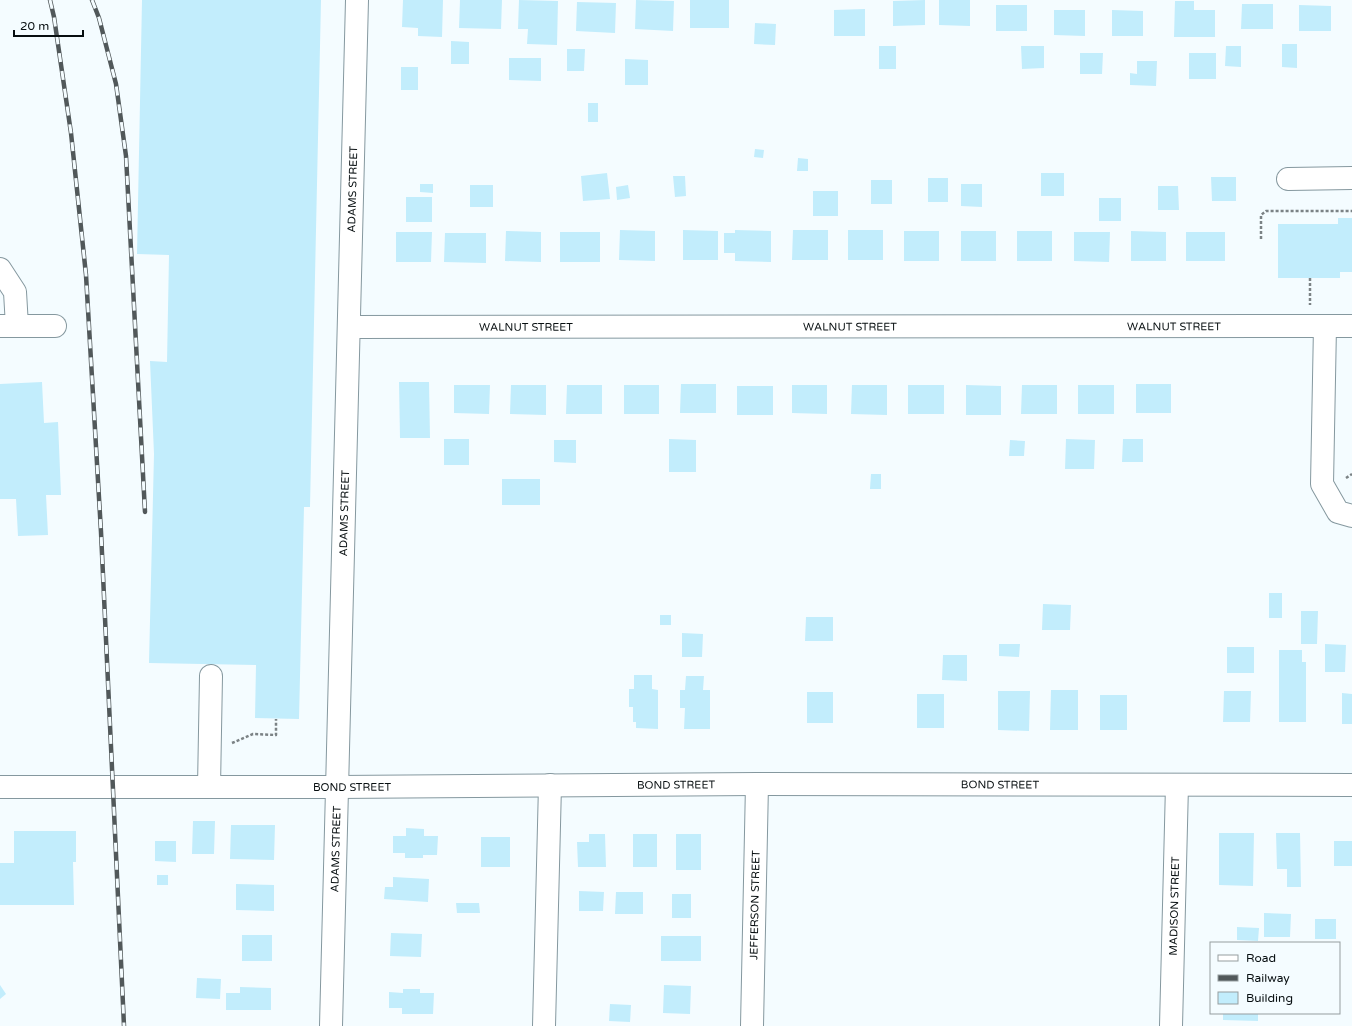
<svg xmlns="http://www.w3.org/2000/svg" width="1352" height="1026" viewBox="0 0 1352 1026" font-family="'Varela Round',sans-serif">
  <rect width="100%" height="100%" fill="#f4fcff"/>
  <g fill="#c2edfc">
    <polygon points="142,0 321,0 310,507 304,507 299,719 255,718 256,665 149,663 154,454 150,361 167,362 169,255 137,254"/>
    <polygon points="403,0 443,0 442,37 418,36 418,28 402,27"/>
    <polygon points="460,0 502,0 501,29 459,28"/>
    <polygon points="519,0 558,1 557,45 527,44 528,29 518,29"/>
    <polygon points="636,0 674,1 673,31 635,29"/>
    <rect x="690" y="0" width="39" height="28"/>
    <polygon points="925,0 925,25 893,26 893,1"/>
    <polygon points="939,0 970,0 970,26 939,25"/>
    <polygon points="1175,1 1194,1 1194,10 1215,10 1215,37 1174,37"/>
    <polygon points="577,2 616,3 615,33 576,31"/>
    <polygon points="1242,4 1273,4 1273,29 1241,29"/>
    <rect x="996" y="5" width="31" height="26"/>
    <polygon points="1299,5 1331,6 1331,31 1299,31"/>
    <polygon points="865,9 865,36 834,36 834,10"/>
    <polygon points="1054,10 1085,10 1085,36 1054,35"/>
    <polygon points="1112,10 1143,11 1143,36 1112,36"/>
    <polygon points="755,23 776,24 775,45 754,44"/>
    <polygon points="451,41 469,42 469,64 451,64"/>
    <polygon points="1282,44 1297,44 1297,68 1282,67"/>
    <rect x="879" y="46" width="17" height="23"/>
    <polygon points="1021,46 1044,46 1044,68 1022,69"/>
    <polygon points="1226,46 1241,46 1241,67 1225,66"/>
    <polygon points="567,49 585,49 584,71 567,71"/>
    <polygon points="1080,53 1103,53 1102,74 1080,74"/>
    <rect x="1189" y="53" width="27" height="26"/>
    <polygon points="509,58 541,58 541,81 509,80"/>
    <polygon points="625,59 648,60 648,85 625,85"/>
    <polygon points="1137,61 1157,61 1156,86 1130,85 1130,73 1137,74"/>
    <rect x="401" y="67" width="17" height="23"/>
    <rect x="588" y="103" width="10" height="19"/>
    <polygon points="755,149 764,150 763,158 754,157"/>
    <polygon points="798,158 808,159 808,171 797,171"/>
    <polygon points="607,173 610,199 583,201 581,176"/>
    <rect x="1041" y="173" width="23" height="23"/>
    <polygon points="673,176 685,176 686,196 675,197"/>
    <polygon points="1211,177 1236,177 1236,201 1212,201"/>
    <rect x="928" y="178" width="20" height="24"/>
    <rect x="871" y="180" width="21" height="24"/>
    <polygon points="420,184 433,184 433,193 420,192"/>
    <polygon points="961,184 982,184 982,207 961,206"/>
    <rect x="470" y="185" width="23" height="22"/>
    <polygon points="628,185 630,198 617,200 616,187"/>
    <polygon points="1158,186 1178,186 1179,210 1158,210"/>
    <rect x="813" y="191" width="25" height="25"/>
    <rect x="406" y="197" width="26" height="25"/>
    <rect x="1099" y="198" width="22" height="23"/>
    <polygon points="1338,218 1352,218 1352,272 1340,272 1340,278 1278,278 1278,224 1338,224"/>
    <polygon points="620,230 655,231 655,261 619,260"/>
    <polygon points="683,230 718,231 718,260 683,260"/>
    <polygon points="735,230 771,231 771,262 735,261 735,253 724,253 724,233 735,233"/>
    <polygon points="793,230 828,230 828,260 792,260"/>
    <rect x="848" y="230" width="35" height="30"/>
    <polygon points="506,231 541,232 541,262 505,261"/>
    <rect x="904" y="231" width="35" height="30"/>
    <rect x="961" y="231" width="35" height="30"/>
    <rect x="1017" y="231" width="35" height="30"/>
    <polygon points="1131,231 1166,232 1166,261 1131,261"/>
    <polygon points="396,232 432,232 431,262 396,262"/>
    <rect x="560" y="232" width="40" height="30"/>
    <polygon points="1074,232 1110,232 1109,262 1074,261"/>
    <rect x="1186" y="232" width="39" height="29"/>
    <polygon points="445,233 486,233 486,263 444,262"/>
    <polygon points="42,382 44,423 58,422 61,495 46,495 48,535 18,536 16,499 0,499 0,384"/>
    <polygon points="399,382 429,382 430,438 400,438"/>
    <polygon points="681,384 716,384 716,413 680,413"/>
    <rect x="1136" y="384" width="35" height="29"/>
    <polygon points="454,385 490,385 489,414 454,413"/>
    <polygon points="511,385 546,385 546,415 510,414"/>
    <polygon points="567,385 602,385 602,414 566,414"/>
    <rect x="624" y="385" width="35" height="29"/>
    <polygon points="792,385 827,385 827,414 792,413"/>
    <polygon points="852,385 887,385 887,415 851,414"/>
    <rect x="908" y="385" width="36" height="29"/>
    <polygon points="966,385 1001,386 1001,415 966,415"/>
    <polygon points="1022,385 1057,385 1057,414 1021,414"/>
    <rect x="1078" y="385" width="36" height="29"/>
    <rect x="737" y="386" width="36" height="29"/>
    <rect x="444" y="439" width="25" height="26"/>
    <polygon points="669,439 696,440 696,472 669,472"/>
    <polygon points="1066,439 1095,440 1094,469 1065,469"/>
    <polygon points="1123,439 1143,439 1143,462 1122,462"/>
    <polygon points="554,440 576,440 576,463 554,462"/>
    <polygon points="1010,440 1025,441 1024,456 1009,456"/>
    <polygon points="871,474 881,474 881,489 870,489"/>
    <rect x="502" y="479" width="38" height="26"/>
    <rect x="1269" y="593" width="13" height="25"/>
    <polygon points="1043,604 1071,605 1070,630 1042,630"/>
    <polygon points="1301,611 1318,611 1317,644 1301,644"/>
    <rect x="660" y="615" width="11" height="10"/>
    <polygon points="806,617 833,617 833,641 805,641"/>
    <polygon points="682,633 703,634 702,657 682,657"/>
    <polygon points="999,644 1020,644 1019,657 999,656"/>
    <polygon points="1325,644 1346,645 1345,672 1325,672"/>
    <rect x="1227" y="647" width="27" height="26"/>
    <polygon points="1279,650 1302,650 1302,662 1306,662 1306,722 1279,722"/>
    <polygon points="943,655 967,655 967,681 942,680"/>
    <polygon points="634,675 652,675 652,689 658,690 658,729 636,728 636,722 633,722 633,707 629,707 629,689 634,689"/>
    <polygon points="686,676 704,676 703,690 710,690 710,729 684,729 685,708 680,708 680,690 685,690"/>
    <polygon points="1051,690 1078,690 1078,730 1050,730"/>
    <polygon points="998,691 1030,691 1029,731 998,730"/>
    <polygon points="1224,691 1251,691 1250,722 1223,722"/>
    <rect x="807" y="692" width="26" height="31"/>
    <polygon points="1342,693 1352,694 1352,724 1342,724"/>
    <rect x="917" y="694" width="27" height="34"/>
    <rect x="1100" y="695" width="27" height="35"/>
    <polygon points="193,821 215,821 214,854 192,854"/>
    <polygon points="231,825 275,825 274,860 230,859"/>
    <polygon points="406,828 424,829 424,836 438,836 437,855 423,855 423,858 405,858 405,853 393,853 393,836 406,836"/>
    <polygon points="14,831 76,831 76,862 73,862 74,905 0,905 0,863 14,863"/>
    <polygon points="1219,833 1254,833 1253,886 1219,885"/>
    <polygon points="1276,833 1300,833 1301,887 1287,887 1287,869 1277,869"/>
    <polygon points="589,834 605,834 606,867 578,867 577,842 589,842"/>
    <rect x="633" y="834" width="24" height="33"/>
    <rect x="676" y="834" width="25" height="36"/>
    <rect x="481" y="837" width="29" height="30"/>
    <polygon points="155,841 176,841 176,862 155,861"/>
    <rect x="1334" y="841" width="18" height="25"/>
    <rect x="157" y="875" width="11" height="10"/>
    <polygon points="393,877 429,879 428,902 384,899 385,887 393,887"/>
    <polygon points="236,884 274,885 274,911 236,910"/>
    <polygon points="579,891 604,892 603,911 579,911"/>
    <polygon points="616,892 643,892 643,914 615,914"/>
    <rect x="672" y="894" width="19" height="24"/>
    <polygon points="456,903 479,903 480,913 457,913"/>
    <polygon points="1264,913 1291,914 1290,937 1264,937"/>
    <rect x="1315" y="919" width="21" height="20"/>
    <polygon points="1237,927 1259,928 1258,941 1237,940"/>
    <polygon points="391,933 422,934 421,957 390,956"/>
    <rect x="242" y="935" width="30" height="26"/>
    <rect x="661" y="936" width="40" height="25"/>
    <polygon points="197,978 221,979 220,999 196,998"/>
    <polygon points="0,985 6,994 0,999"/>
    <polygon points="664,985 691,986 690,1014 663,1013"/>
    <polygon points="240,987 271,988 271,1010 226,1010 226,993 240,993"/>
    <polygon points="403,989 420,989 420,993 434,993 433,1014 402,1014 402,1008 389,1008 389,992 403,993"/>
    <polygon points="610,1004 631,1005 630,1022 609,1021"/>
    <polygon points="1223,1013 1258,1013 1258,1021 1223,1020"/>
  </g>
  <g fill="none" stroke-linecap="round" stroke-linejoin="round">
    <defs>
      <g id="minor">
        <polyline points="1288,179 1352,178"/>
        <polyline points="0,269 15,292 17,326"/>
        <polyline points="0,326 55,326"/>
        <polyline points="1325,326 1322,484 1338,512 1352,516"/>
        <path id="s1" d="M 349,327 L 1352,326"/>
        <path id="s2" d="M 0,787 L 337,787 L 757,784 L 1352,785"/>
        <polyline points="209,787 211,676"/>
        <path id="s3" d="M 331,1026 L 357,0"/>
        <polyline points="544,1026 550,785"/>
        <path id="s4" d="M 752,1026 L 757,784"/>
        <path id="s5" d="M 1171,1026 L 1177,785"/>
      </g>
    </defs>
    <use href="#minor" stroke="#85989f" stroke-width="24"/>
    <g stroke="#7b8285" stroke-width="2.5" stroke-dasharray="3 2" stroke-linecap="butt">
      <polyline points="1261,239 1261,215 1266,211 1352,211"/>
      <polyline points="1310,278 1310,305"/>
      <polyline points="1346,478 1352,474"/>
      <polyline points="232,743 253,734 276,735 276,719"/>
    </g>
    <use href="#minor" stroke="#fff" stroke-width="22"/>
    <defs>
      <g id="rail">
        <polyline points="50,0 54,17 71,133 86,275 101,532 124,1026"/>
        <polyline points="92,0 99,18 116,84 126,156 145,512"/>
      </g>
    </defs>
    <use href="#rail" stroke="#51585a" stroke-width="4.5"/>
    <use href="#rail" stroke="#f4fcff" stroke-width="3" stroke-dasharray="9" stroke-linecap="butt"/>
  </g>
  <g text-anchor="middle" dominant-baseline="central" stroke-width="3.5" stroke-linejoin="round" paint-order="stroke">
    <g font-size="11" fill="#070e10" stroke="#f4fcff">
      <text stroke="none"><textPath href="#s3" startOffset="837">ADAMS STREET</textPath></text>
      <text stroke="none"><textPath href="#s1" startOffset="501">WALNUT STREET</textPath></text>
      <text stroke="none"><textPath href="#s1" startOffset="825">WALNUT STREET</textPath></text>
      <text stroke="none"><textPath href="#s1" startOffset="177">WALNUT STREET</textPath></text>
      <text stroke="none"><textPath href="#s3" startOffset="513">ADAMS STREET</textPath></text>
      <text stroke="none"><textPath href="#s2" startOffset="676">BOND STREET</textPath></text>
      <text stroke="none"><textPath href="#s2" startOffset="1000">BOND STREET</textPath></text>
      <text stroke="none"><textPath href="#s2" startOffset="352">BOND STREET</textPath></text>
      <text stroke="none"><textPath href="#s3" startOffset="177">ADAMS STREET</textPath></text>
      <text stroke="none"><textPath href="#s4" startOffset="121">JEFFERSON STREET</textPath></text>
      <text stroke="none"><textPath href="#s5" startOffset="120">MADISON STREET</textPath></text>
    </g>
  </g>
  <rect x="1210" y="942" width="130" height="72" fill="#f4fcff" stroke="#959d9f"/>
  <rect x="1218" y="955" width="20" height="6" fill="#ffffff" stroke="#959d9f"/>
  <text x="1246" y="962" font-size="12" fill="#070e10">Road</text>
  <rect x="1218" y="975" width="20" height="6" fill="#51585a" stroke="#959d9f"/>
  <text x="1246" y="982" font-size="12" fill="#070e10">Railway</text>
  <rect x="1218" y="992" width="20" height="12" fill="#c2edfc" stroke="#959d9f"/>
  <text x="1246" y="1002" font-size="12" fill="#070e10">Building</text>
  <path d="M14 30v6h69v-6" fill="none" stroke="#070e10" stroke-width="2"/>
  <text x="20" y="30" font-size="12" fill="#070e10" stroke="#f4fcff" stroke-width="3" paint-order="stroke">20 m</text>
</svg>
